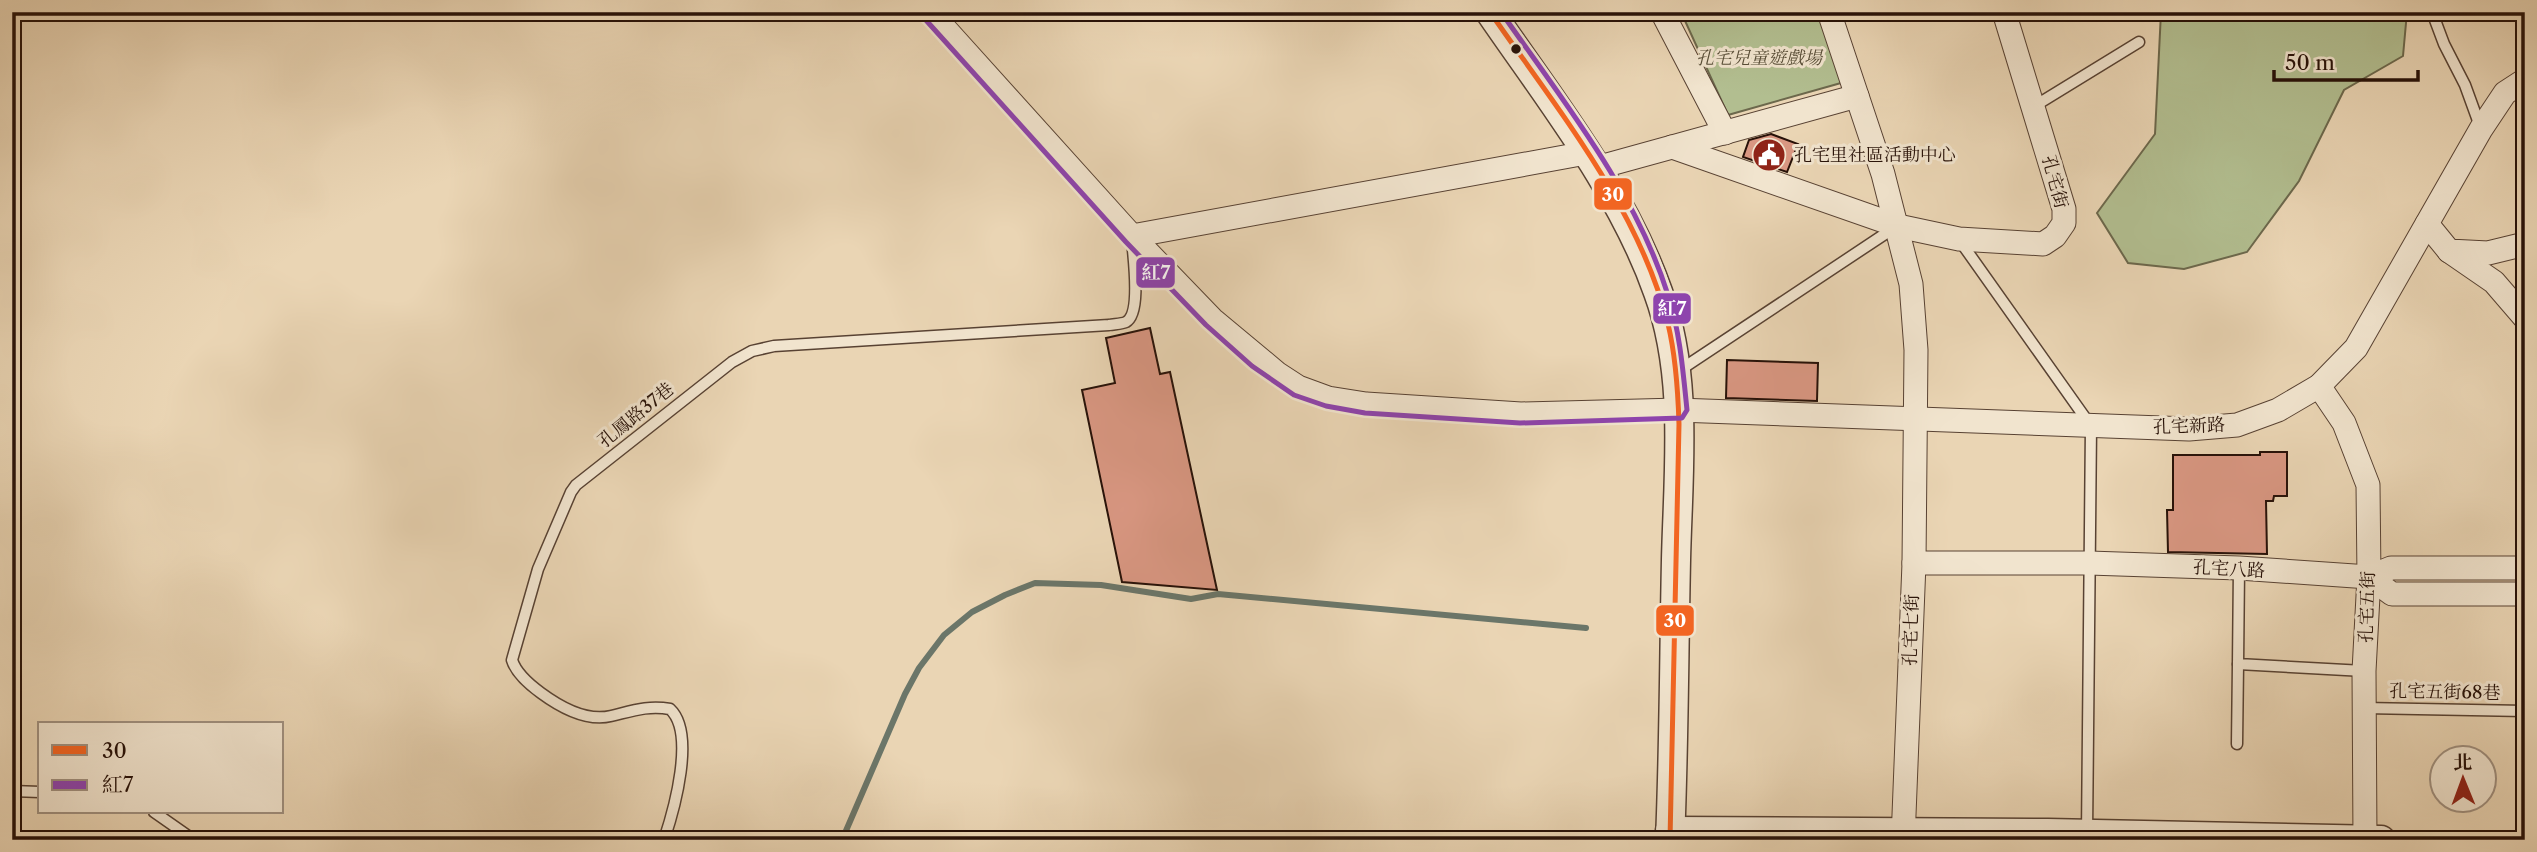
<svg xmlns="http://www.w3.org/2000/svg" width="2537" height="852" viewBox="0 0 2537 852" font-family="'Libre Caslon Text','Noto Serif TC',serif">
  <rect width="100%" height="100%" fill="#ead5b4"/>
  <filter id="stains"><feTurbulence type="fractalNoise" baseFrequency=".00286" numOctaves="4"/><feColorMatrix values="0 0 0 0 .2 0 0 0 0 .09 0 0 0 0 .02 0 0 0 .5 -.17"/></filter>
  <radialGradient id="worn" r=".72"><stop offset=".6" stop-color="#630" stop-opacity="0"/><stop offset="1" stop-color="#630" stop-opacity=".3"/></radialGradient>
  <g fill="#b2be90" stroke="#6c684c" stroke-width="2">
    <polygon points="1681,12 1826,12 1848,81 1728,115"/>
    <polygon points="2161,12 2407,12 2403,56 2344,90 2299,181 2247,252 2184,269 2128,263 2097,213 2155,134"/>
  </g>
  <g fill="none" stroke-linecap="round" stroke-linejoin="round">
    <polyline stroke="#6b7669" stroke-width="6" points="842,840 905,694 919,668 944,635 972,612 1005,595 1035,583 1101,585 1191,599 1218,594 1586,628"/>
  </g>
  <g fill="#d99782" stroke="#271108" stroke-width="2">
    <polygon points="1771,134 1798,144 1787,172 1743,157 1749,140"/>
    <polygon points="1150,328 1160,374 1170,372 1217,590 1122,582 1082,390 1115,383 1106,338"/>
    <polygon points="1727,360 1818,363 1817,401 1726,398"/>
    <polygon points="2260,452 2287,452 2287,496 2274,496 2273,501 2266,501 2267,554 2168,552 2167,510 2173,510 2173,455 2260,455"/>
  </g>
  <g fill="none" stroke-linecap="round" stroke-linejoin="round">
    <defs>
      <g id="service">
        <polyline points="2432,12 2444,44 2465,85 2481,129"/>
        <polyline points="2033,107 2139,42"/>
        <polyline points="1960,241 2091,426 2087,834"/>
        <polyline points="1677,372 1897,226"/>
        <polyline points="2239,568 2238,664 2364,671"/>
        <polyline points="2364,708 2525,711"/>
        <polyline points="2237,744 2238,664"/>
        <polyline points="12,791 40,792"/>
        <polyline points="154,812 194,840"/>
        <path d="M 664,840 C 674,810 696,733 670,709 C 648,705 632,711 611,716 C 586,722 560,707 541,693 C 530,685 516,673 512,660 L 538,569 L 571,492 L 576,485 L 732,362 L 752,351 L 774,346 L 1109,325 C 1114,324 1122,324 1126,322 C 1142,313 1133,256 1132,239"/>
      </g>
      <g id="minor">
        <polyline points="930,12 1132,236 1212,319 1278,374 1298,387 1328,398 1366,404 1521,414 1678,410 2189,429 2237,425 2278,410 2319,386 2356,348 2481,129 2505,93 2525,80"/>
        <polyline points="1662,12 1725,133"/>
        <polyline points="1829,12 1883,174 1911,284 1916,350 1914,563 1903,840"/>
        <polyline points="1672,147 1898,226 1959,239 2043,244 2055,236 2064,223 2064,209 2004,12"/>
        <polyline points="1596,168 1857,96"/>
        <polyline points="2427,224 2449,251 2488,253 2525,244"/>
        <polyline points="1132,236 1586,153"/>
        <polyline points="2449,251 2494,282 2525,318"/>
        <polyline points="2319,386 2344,423 2368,485 2369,577 2364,671 2365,840"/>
        <polyline points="1914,563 2089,563 2239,568 2369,577 2391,568 2525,568"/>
        <polyline points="2369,577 2392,594 2525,594"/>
      </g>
      <g id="tertiary">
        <path d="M 1490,12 C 1551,101 1622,190 1658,292 C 1689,376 1678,472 1676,560 C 1674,653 1674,747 1670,840"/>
        <polyline points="1670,831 2048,833 2381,840"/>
      </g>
    </defs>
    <use href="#service" stroke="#584233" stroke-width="13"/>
    <use href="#minor" stroke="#584233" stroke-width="25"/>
    <use href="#tertiary" stroke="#584233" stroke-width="31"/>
    <use href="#service" stroke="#f1e4ce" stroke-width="10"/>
    <use href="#minor" stroke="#f1e4ce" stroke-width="23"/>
    <use href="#tertiary" stroke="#f1e4ce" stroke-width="28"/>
    <defs>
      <path id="bus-1" d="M 1490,12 C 1557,109 1639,208 1668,324 C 1676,357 1678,391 1679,424 L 1670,840"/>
      <path id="bus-2" d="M 924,18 L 1126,242 L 1206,325 L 1252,366 L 1294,395 L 1326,406 L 1365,413 L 1520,423 L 1682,418 L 1687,410 C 1683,371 1680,332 1668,295 C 1635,190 1563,101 1501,12"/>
    </defs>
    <use href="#bus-1" stroke="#f1e4ce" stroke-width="10"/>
    <use href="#bus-2" stroke="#f1e4ce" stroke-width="10"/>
    <use href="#bus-1" stroke="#f26522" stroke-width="5"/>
    <use href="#bus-2" stroke="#8e44ad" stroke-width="5"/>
  </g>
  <defs>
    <symbol id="civic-disc" viewBox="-11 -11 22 22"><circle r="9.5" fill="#8f2418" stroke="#f1e4ce"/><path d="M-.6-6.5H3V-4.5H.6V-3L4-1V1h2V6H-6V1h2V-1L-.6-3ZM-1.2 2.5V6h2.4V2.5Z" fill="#fff"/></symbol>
  </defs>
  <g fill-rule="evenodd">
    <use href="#civic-disc" x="1750" y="136" width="38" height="38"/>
  </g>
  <circle fill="#271108" stroke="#f1e4ce" stroke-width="2.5" cx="1516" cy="49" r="6"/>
  <g text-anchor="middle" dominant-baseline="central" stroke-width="6" stroke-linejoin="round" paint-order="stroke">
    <g font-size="18" font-style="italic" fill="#584e38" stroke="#f1e4ce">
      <text x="1759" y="58">孔宅兒童遊戲場</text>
    </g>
    <g font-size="18" fill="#271108" stroke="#f1e4ce" text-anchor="start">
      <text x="1794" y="155">孔宅里社區活動中心</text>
    </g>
    <g font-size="18" fill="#271108" stroke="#f1e4ce">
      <text transform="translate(2055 182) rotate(75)">孔宅街</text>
      <text transform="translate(636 415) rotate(-39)">孔鳳路37巷</text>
      <text transform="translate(2189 426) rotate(-2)">孔宅新路</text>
      <text transform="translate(2229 569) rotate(3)">孔宅八路</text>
      <text transform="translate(2367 607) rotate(-88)">孔宅五街</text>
      <text transform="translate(1911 630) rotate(-88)">孔宅七街</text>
      <text transform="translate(2445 692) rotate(1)">孔宅五街68巷</text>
    </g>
  </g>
  <g stroke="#f1e4ce" stroke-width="2.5">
    <rect x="1593" y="177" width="40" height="34" rx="7" fill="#f26522"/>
    <rect x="1135" y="256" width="41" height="33" rx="7" fill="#8e44ad"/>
    <rect x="1652" y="292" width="40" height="33" rx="7" fill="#8e44ad"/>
    <rect x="1655" y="604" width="40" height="33" rx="7" fill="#f26522"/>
  </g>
  <g font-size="19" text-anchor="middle" font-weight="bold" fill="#fff">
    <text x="1613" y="201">30</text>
    <text x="1156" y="279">紅7</text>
    <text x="1672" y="315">紅7</text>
    <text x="1675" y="627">30</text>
  </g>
  <rect width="2537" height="852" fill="none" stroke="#ead5b4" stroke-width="42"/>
  <rect x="14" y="14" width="2509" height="824" fill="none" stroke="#271108" stroke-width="3.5"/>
  <rect x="21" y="21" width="2495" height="810" fill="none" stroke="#271108" stroke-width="2"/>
  <rect x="38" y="722" width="245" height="91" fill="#f1e4ce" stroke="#a0907f" stroke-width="2"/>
  <rect x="52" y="745" width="35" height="10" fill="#f26522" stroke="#a0907f" stroke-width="2"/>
  <text x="102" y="758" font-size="21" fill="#271108">30</text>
  <rect x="52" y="780" width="35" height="10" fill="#8e44ad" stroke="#a0907f" stroke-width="2"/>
  <text x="102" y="792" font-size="21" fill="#271108">紅7</text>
  <g transform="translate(2463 779) rotate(359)"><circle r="33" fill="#f1e4ce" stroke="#a0907f" stroke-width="2"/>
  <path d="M0-5L12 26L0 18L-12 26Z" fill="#8f2418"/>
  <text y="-10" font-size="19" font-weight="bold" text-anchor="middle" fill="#271108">北</text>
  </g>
  <path d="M2274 70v10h144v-10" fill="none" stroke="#271108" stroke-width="3.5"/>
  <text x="2285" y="70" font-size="21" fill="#271108" stroke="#f1e4ce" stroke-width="5" paint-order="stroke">50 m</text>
  <rect width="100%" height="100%" filter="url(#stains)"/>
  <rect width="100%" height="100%" fill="url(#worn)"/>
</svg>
